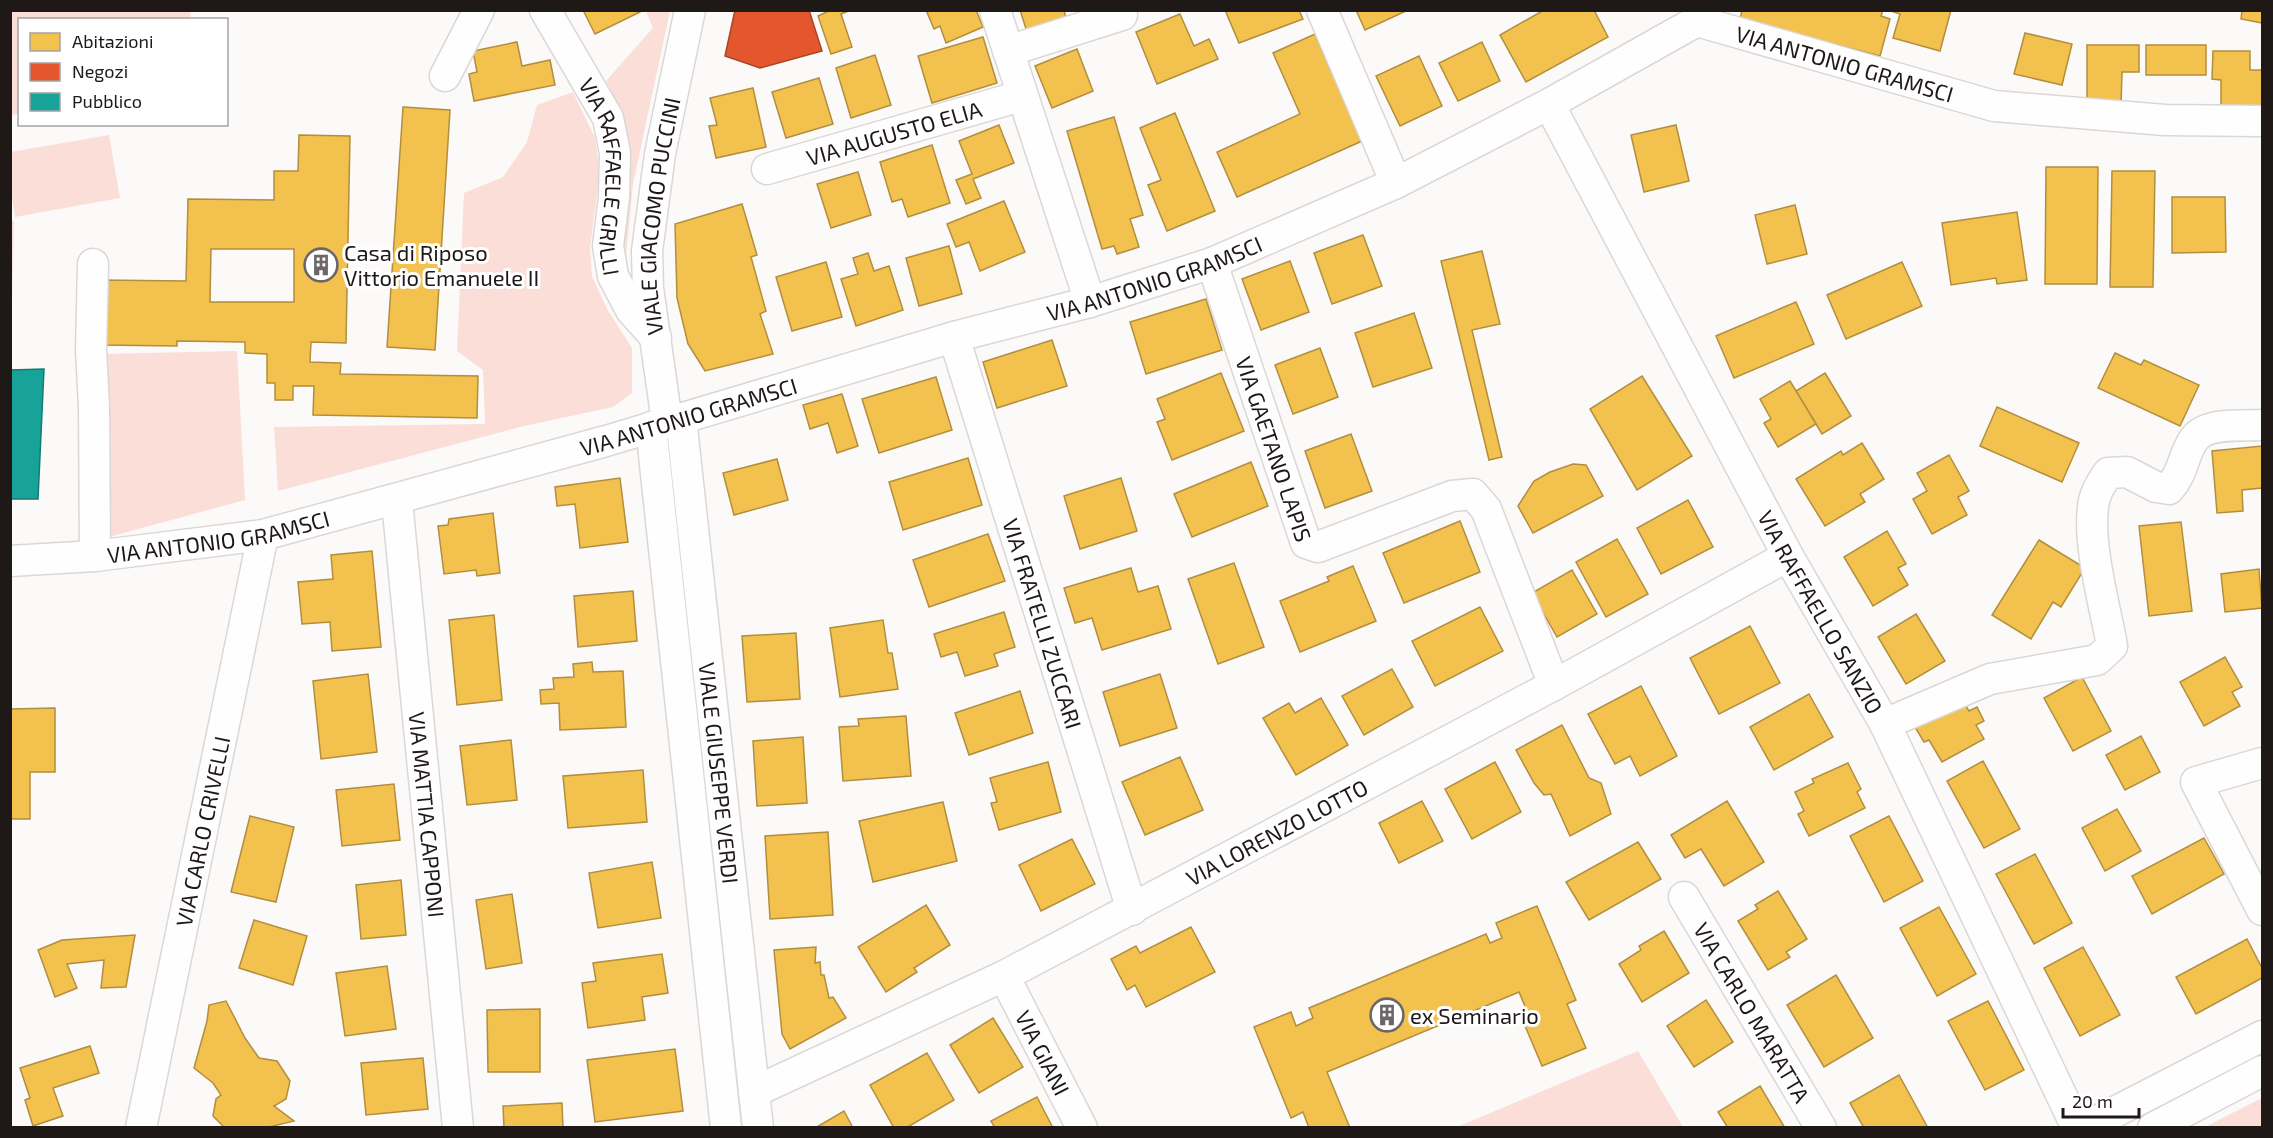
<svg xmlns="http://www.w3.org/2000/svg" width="2273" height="1138" viewBox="0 0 2273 1138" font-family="'Exo 2',sans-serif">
  <rect width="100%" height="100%" fill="#fcfaf9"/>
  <g fill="#faded7">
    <polygon points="190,11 191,19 20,20 19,114 11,115 11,11"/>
    <path d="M 646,11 L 670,11 L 633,184 L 626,257 L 619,254 C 624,193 639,136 606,81 L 653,28 Z"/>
    <polygon points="573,92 595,138 600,171 590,248 592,276 607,309 632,348 632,393 613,407 520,427 278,491 274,427 485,424 483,370 457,351 464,193 503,177 527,142 537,105"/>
    <polygon points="109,135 120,198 15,217 11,190 11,152"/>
    <polygon points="10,221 14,221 11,339 10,339"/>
    <polygon points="237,351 245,500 109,537 101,354"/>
    <polygon points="1638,1051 1683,1127 1457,1127"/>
    <polygon points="2262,1098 2262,1127 2205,1127"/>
  </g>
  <g fill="#f2c14e" stroke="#b28e3e" stroke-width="1.5" fill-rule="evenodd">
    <polygon points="583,10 640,10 640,12 595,34"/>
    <polygon points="831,10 851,10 841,14 852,47 831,54 818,16"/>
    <polygon points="926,10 976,10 983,27 946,43 940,26 934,29"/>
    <polygon points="1020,10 1064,10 1066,18 1027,32"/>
    <polygon points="1225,10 1299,10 1303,19 1239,43"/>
    <polygon points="1356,10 1406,10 1406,11 1365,30"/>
    <polygon points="1544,10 1594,10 1608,37 1526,82 1500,35"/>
    <polygon points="1742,10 1883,10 1881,16 1890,19 1880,56 1740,20"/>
    <polygon points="1951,10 1940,51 1893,38 1900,14 1888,10"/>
    <polygon points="2242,10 2262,10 2262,23 2241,19"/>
    <polygon points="1180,14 1194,46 1209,39 1218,59 1157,84 1136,32"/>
    <polygon points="2025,33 2072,44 2062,85 2014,74"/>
    <polygon points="1315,34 1362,141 1237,197 1217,152 1300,114 1273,53"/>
    <polygon points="983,37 997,83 932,103 918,56"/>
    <polygon points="517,42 522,66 550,60 555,85 474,101 469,74 477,72 473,51"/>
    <polygon points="1482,42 1500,81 1458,101 1439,63"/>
    <polygon points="2087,45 2139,45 2139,72 2122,72 2121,106 2087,106"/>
    <rect x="2146" y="45" width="60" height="30"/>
    <polygon points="1077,49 1093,91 1052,108 1035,66"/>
    <polygon points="2213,51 2250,51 2250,70 2262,70 2262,109 2221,109 2221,80 2212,79"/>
    <polygon points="875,55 891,105 851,118 836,68"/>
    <polygon points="1419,56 1442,106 1400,126 1376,76"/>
    <polygon points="819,78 833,124 786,138 772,92"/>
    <polygon points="753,88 766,147 716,158 709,126 717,125 710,98"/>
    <polygon points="403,107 450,110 435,350 387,347"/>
    <polygon points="1175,113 1215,211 1167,231 1148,185 1161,180 1140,128"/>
    <polygon points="1114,117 1143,215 1130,219 1139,247 1117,254 1114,246 1102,249 1067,131"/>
    <polygon points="999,125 1014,163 973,179 981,198 966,204 956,180 972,174 959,141"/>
    <polygon points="1676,125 1689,181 1644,192 1631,135"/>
    <path d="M 299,135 L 350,136 L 346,343 L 311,342 L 310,362 L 341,363 L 340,374 L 478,376 L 477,418 L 313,415 L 314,386 L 293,386 L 293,400 L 275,400 L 275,383 L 267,383 L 267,354 L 245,353 L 245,342 L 177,341 L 177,346 L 100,345 L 101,280 L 186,281 L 188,199 L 274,200 L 274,171 L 298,171 ZM 211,249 L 294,249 L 294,302 L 210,302 Z"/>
    <polygon points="932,145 950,203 908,217 902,199 892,202 880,162"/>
    <polygon points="2046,167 2098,167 2097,284 2045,284"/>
    <polygon points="2112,171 2155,171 2153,287 2110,287"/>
    <polygon points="858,172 871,215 831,228 817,184"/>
    <polygon points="2172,197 2225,197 2226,252 2172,253"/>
    <polygon points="1004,201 1025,252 980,271 969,242 956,247 947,224"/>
    <polygon points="742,204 757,255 751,257 766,311 760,314 773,354 705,371 688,344 677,298 675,224"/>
    <polygon points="1795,205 1807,254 1767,264 1755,215"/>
    <polygon points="2017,212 2027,280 1997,284 1996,278 1951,285 1942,223"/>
    <polygon points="1363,235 1382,286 1332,304 1314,253"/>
    <polygon points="949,246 962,294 919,306 906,258"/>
    <polygon points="1482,251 1500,324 1472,330 1502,457 1489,460 1441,261"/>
    <polygon points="868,253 874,271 889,266 903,310 856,326 841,279 858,274 853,258"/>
    <polygon points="1290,261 1309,312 1261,330 1242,279"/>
    <polygon points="826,262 842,317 792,331 776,277"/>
    <polygon points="1902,262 1922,306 1846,339 1827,295"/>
    <polygon points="1206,299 1222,350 1146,374 1130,322"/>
    <polygon points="1796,302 1814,344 1734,378 1716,336"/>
    <polygon points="1414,313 1432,368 1373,387 1355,333"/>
    <polygon points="1052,340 1067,386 997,408 983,362"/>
    <polygon points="1320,348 1338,397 1293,414 1275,365"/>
    <polygon points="2115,353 2141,365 2144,360 2199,385 2180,426 2098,388"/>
    <polygon points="1221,373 1244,431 1172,460 1157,422 1165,419 1157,399"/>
    <polygon points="1825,373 1851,416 1822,434 1796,391"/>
    <polygon points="1642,376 1692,456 1637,490 1590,409"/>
    <polygon points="936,377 952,430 879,453 862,399"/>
    <polygon points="1790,381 1816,424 1778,447 1764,423 1771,419 1760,399"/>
    <polygon points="842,394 858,446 837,453 828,423 810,429 803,405"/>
    <polygon points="1997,407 2079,443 2062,482 1980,446"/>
    <polygon points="1351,434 1372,491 1325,508 1305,451"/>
    <polygon points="1862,443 1884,479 1860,494 1865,502 1825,526 1796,479 1841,451 1843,455"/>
    <polygon points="2262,446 2262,488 2242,490 2243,511 2217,513 2212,451"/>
    <polygon points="1949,455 1969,491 1958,497 1967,515 1932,534 1913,499 1927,491 1917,473"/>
    <polygon points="968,458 982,505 903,530 889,482"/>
    <polygon points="777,459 788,500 734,515 723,473"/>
    <polygon points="1251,462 1268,506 1192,537 1174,494"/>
    <polygon points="1573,464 1586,465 1603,496 1533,533 1518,506 1534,481 1550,472"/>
    <polygon points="620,478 628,542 580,548 575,504 557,506 555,487"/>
    <polygon points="1121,478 1137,531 1080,549 1064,496"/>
    <polygon points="1688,500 1713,547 1661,574 1637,528"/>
    <polygon points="493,513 500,573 477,576 476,570 444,574 438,526 448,525 449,519"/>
    <polygon points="1460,521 1480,572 1404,603 1383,553"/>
    <polygon points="2181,522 2192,611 2149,616 2139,526"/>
    <polygon points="1887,531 1906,564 1898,568 1908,585 1873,606 1844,557"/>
    <polygon points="988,534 1005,581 929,607 913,560"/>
    <polygon points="1617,539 1648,594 1606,617 1576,562"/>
    <polygon points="2039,540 2085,568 2061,607 2053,602 2031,639 1992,615"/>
    <polygon points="372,551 381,647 332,651 330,622 302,624 298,582 333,579 331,555"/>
    <polygon points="1234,563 1264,647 1218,664 1188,579"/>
    <polygon points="1353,566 1376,621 1300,652 1280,601 1329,581 1327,577"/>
    <polygon points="1131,568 1138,592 1158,586 1171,629 1102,650 1092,618 1075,623 1064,588"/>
    <polygon points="2259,569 2262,608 2225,612 2221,574"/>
    <polygon points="1572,570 1597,614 1557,637 1532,593"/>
    <polygon points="633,591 637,641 578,647 574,596"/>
    <polygon points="1480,607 1503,651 1435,686 1412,641"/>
    <polygon points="1004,612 1015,647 994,654 998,666 965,676 957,652 941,657 934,634"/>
    <polygon points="1916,614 1945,661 1906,684 1878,637"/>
    <polygon points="494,615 502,700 457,705 449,620"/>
    <polygon points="883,620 888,653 892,653 898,689 840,697 830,628"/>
    <polygon points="1750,626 1780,683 1719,714 1690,658"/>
    <polygon points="796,633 800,699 747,702 742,636"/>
    <polygon points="2225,657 2242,687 2232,692 2240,706 2204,726 2180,682"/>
    <polygon points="592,662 593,672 623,671 626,727 560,730 559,703 541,704 540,690 554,689 553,678 574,677 573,664"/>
    <polygon points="1392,669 1413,707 1364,735 1342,696"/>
    <polygon points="368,674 377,752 321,759 313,681"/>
    <polygon points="1160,674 1177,728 1120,746 1103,692"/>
    <polygon points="2082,677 2111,731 2073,751 2044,698"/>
    <polygon points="1641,686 1677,756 1640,776 1630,756 1615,764 1588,714"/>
    <polygon points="1020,691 1033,733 969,755 955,713"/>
    <polygon points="1809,694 1833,737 1774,770 1750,727"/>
    <polygon points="1960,696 1969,711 1977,707 1984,721 1976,725 1984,739 1942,762 1929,740 1924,742 1912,722"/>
    <polygon points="1321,698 1348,745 1296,775 1263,718 1289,703 1295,713"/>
    <polygon points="55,708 55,772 30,772 30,819 10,819 10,709"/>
    <polygon points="906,716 911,776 843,781 839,727 859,726 858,719"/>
    <polygon points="1562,725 1589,778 1601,783 1611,814 1570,836 1551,794 1544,795 1534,783 1516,750"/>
    <polygon points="2141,736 2160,772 2125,790 2106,755"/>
    <polygon points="803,737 807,803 757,806 753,741"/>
    <polygon points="511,740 517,800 467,805 460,746"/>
    <polygon points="1180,757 1203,810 1145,835 1122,782"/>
    <polygon points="1983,761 2020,829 1984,848 1947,781"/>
    <polygon points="1048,762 1061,812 999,830 991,803 997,802 990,778"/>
    <polygon points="1495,762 1521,812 1472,839 1445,789"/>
    <polygon points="1848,763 1861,789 1857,792 1865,808 1809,836 1798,814 1804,811 1795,792 1814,783 1812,779"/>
    <polygon points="643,770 647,822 568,828 563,776"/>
    <polygon points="394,784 400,840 342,846 336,790"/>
    <polygon points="1422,801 1443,841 1399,863 1379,823"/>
    <polygon points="1727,801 1764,862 1724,886 1701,849 1685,858 1671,835"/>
    <polygon points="943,802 957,861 873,882 859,821"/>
    <polygon points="2117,809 2141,851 2105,871 2082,828"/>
    <polygon points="250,816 294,827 276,902 231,892"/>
    <polygon points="1889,816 1923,881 1884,902 1850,836"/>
    <polygon points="828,832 833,915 770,919 765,836"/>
    <polygon points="2204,838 2224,874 2152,914 2132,876"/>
    <polygon points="1072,839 1095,884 1041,911 1019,865"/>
    <polygon points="1638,842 1661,879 1589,920 1566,882"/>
    <polygon points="2035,854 2072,923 2034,944 1996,874"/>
    <polygon points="652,862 661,918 598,928 589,873"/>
    <polygon points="401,880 406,935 361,939 356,885"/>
    <polygon points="1778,891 1807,939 1786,952 1790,957 1768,970 1738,921 1758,909 1755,905"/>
    <polygon points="512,894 522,963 486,969 476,900"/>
    <polygon points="926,905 950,945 914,968 917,972 886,992 858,947"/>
    <polygon points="1537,906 1576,1000 1567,1004 1586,1048 1542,1066 1525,1026 1532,1023 1519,992 1327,1072 1350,1128 1309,1128 1303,1112 1291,1118 1254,1027 1291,1012 1296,1026 1313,1018 1309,1008 1486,934 1490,943 1502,938 1496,923"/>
    <polygon points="1939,907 1976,974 1937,996 1900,928"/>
    <polygon points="254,920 307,936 293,985 239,968"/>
    <polygon points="1191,927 1215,972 1146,1007 1135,985 1127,990 1111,959 1136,946 1140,953"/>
    <polygon points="1664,931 1689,973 1642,1002 1619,964 1641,950 1639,946"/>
    <polygon points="135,935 126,987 101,988 104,960 67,964 77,988 55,997 38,950 62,940"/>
    <polygon points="2247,939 2262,968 2262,978 2196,1014 2176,977"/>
    <polygon points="816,947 815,963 820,962 821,975 824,975 829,998 833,997 846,1018 790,1049 782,1034 774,950"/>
    <polygon points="2083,947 2120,1015 2080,1036 2044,968"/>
    <polygon points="662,954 668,993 642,997 645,1020 588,1028 582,983 596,981 593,963"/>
    <polygon points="387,966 396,1029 345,1036 336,973"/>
    <polygon points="1836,975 1873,1038 1824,1067 1787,1005"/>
    <polygon points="1706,1000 1733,1042 1694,1067 1667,1026"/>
    <polygon points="226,1001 245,1038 259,1058 277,1061 290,1081 286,1099 274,1106 294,1121 265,1128 225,1128 213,1116 216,1099 221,1095 213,1083 194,1068 207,1021 209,1005"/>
    <polygon points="1988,1001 2024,1070 1985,1090 1948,1021"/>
    <polygon points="540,1009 540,1072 488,1072 487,1010"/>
    <polygon points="993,1018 1023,1067 979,1093 950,1045"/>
    <polygon points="90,1046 99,1073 53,1088 63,1116 33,1126 25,1100 30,1098 20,1068"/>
    <polygon points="675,1049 683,1111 595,1122 587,1060"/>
    <polygon points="927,1053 954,1100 906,1128 894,1128 870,1085"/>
    <polygon points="423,1058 428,1109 366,1115 361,1063"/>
    <polygon points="1899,1075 1928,1128 1864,1128 1850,1103"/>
    <polygon points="1760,1086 1785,1128 1728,1128 1718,1112"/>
    <polygon points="1037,1097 1053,1128 995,1128 991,1121"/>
    <polygon points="562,1103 563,1128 504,1128 503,1106"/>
    <polygon points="844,1111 853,1128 815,1128"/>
  </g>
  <polygon fill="#e4572e" stroke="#a94427" stroke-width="1.5" points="735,10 809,10 822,51 760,68 725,56"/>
  <polygon fill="#17a398" stroke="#197971" stroke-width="1.5" points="44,369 38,499 10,499 10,370"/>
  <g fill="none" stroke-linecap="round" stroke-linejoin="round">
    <defs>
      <g id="minor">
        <path id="s1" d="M 545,10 L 608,118 L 615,153 L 614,197 L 608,246 L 613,276 L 631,310 L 656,338"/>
        <polyline points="995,10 1090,302"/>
        <polyline points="1322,10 1396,183"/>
        <polyline points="1008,51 1122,15"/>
        <polyline points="445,76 479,10"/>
        <path id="s2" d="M 1549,104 L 1788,556 L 1885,724 L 2077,1128"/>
        <path id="s3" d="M 767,169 L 1021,96"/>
        <path id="s4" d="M 1212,263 L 1306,543 L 1318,547 L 1452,496 L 1473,494 L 1486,509 L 1554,685"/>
        <polyline points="93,264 91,350 94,406 95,556"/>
        <path id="s5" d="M 954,337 L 1132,910"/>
        <path id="s6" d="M 681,418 L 758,1128"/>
        <path id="s7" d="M 667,422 L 648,288 L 647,251 L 660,154 L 690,10"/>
        <polyline points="651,427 726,1128"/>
        <path id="s8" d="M 397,501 L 458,1128"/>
        <path id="s9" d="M 10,561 L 95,556 L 263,535 L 606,441 L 954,337 L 1090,302 L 1212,263 L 1396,183 L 1549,104 L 1697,21 L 1994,106 L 2165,120 L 2262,121"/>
        <path d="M 1885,724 L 1990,679 L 2097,660 L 2112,646 C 2105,606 2088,547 2093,507 C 2094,494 2101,484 2108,473 L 2127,472 L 2156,487 L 2169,489 C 2184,473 2183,453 2195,438 C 2208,422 2243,426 2262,425"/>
        <polyline points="2262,763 2196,782 2262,910"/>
        <path id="s10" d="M 1684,897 L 1821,1128"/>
        <path id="s11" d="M 1004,976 L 1082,1128"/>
        <path id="s12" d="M 754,1092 L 1004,976 L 1554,685 L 1788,556"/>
        <path id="s13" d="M 141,1128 L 263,535"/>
        <polyline points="2084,1128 2262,1036"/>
        <polyline points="2153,1128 2262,1071"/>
      </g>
    </defs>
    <use href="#minor" stroke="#dbd7d6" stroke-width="33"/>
    <use href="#minor" stroke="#fffefe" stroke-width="30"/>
  </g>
  <defs>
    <symbol id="building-ring" viewBox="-11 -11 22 22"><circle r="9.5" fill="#fff" stroke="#6c6766" stroke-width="1.5"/><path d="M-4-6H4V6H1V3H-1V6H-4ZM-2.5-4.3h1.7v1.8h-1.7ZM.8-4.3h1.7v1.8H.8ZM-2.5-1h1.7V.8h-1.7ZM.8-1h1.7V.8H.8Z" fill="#6c6766"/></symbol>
  </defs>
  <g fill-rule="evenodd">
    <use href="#building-ring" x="302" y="246" width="38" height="38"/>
    <use href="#building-ring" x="1368" y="996" width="38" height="38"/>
  </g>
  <g text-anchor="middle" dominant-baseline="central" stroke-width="6" stroke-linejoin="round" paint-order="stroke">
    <g font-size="22" fill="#1e1817" stroke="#fff">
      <text stroke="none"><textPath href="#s9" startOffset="1938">VIA ANTONIO GRAMSCI</textPath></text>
      <text stroke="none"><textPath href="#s3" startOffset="132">VIA AUGUSTO ELIA</textPath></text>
      <text stroke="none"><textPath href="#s1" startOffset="182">VIA RAFFAELE GRILLI</textPath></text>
      <text stroke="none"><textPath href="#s7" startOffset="208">VIALE GIACOMO PUCCINI</textPath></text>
      <text stroke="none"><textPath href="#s9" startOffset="1182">VIA ANTONIO GRAMSCI</textPath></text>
      <text stroke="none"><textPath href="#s9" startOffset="696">VIA ANTONIO GRAMSCI</textPath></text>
      <text stroke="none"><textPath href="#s4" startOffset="196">VIA GAETANO LAPIS</textPath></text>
      <text stroke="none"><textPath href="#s9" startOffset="210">VIA ANTONIO GRAMSCI</textPath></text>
      <text stroke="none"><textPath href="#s2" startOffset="576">VIA RAFFAELLO SANZIO</textPath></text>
      <text stroke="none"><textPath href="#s5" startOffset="300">VIA FRATELLI ZUCCARI</textPath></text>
      <text stroke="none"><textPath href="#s6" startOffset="357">VIALE GIUSEPPE VERDI</textPath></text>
      <text stroke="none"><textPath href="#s8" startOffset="315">VIA MATTIA CAPPONI</textPath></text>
      <text stroke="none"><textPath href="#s13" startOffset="303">VIA CARLO CRIVELLI</textPath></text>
      <text stroke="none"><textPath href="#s12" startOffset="584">VIA LORENZO LOTTO</textPath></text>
      <text stroke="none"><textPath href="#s10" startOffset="134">VIA CARLO MARATTA</textPath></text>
      <text stroke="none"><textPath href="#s11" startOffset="86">VIA GIANI</textPath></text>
    </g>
    <g font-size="22" fill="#1e1817" stroke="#fff" text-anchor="start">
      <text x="344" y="252">Casa di Riposo<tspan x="344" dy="25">Vittorio Emanuele II</tspan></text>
      <text x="1410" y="1015">ex Seminario</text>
    </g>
  </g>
  <rect width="2273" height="1138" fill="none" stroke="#1e1817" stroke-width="24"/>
  <rect x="18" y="18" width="210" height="108" fill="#ffffff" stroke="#a5a3a2" stroke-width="1.5"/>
  <rect x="30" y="33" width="30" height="18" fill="#f2c14e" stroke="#a5a3a2" stroke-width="1.5"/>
  <text x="72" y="48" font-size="18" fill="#1e1817">Abitazioni</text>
  <rect x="30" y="63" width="30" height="18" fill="#e4572e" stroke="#a5a3a2" stroke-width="1.5"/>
  <text x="72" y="78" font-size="18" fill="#1e1817">Negozi</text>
  <rect x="30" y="93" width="30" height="18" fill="#17a398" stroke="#a5a3a2" stroke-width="1.5"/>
  <text x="72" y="108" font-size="18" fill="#1e1817">Pubblico</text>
  <path d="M2063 1108v9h76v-9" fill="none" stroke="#1e1817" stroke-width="3"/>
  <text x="2072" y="1108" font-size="18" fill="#1e1817" stroke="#ffffff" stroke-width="4.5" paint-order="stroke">20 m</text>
</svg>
